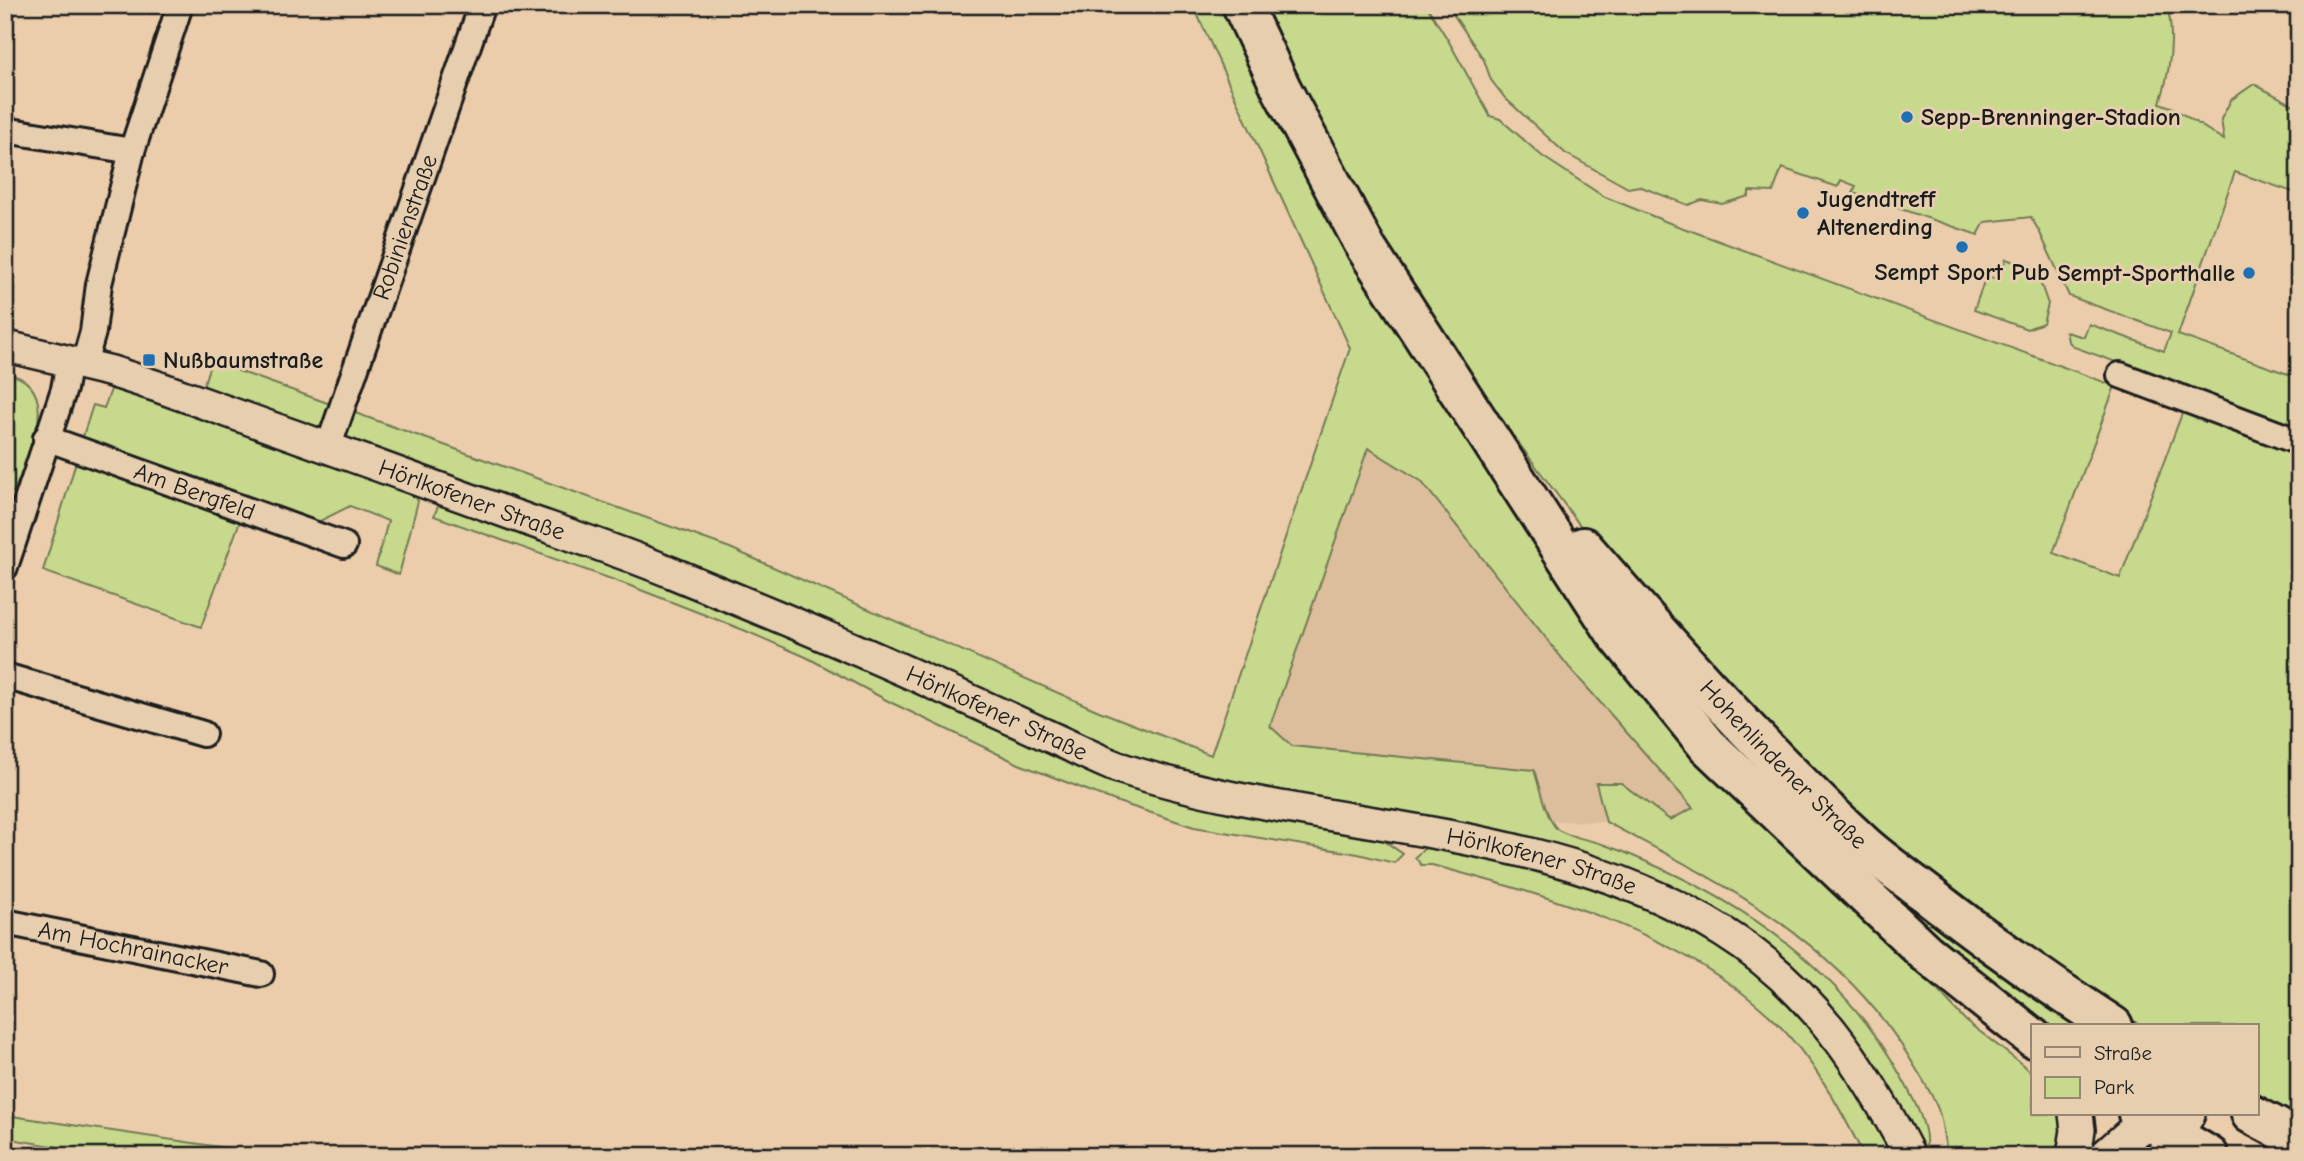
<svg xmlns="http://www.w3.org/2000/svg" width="2304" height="1161" viewBox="0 0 2304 1161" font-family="'Comic Neue',sans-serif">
  <rect width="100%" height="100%" fill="#ebcdab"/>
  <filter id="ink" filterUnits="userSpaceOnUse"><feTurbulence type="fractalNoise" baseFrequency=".0143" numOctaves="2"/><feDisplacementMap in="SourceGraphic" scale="14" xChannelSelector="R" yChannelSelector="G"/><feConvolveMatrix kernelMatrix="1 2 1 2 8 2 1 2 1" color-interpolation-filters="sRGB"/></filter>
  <g filter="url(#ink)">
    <polygon fill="#dcbe9d" points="1367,448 1421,481 1569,667 1693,808 1670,820 1621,783 1596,783 1606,822 1551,821 1534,770 1292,746 1269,726"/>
    <g fill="#c7d98d" stroke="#727a54" stroke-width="2">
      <path d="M 1193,5 L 1222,5 L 1277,123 L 1355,263 L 1453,417 L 1926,978 L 1965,1020 L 2033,1073 L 2033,1114 L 2061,1114 L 2060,1156 L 1947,1156 C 1944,1141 1943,1123 1938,1109 C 1931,1091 1919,1074 1909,1057 C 1837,940 1723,883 1606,822 L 1596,783 L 1621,783 L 1670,820 L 1693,808 L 1569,667 L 1421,481 L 1368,448 L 1270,726 L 1292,746 L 1534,770 C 1539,785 1546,818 1557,829 C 1565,836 1591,840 1602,844 C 1617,849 1632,855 1647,862 C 1754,908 1846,975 1902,1078 C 1912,1096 1933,1133 1924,1152 L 1895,1097 L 1867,1051 L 1841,1017 L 1803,977 L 1753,934 L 1682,892 L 1658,881 L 1568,848 L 1491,829 L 1183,772 L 1121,753 L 1070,733 L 875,640 L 784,601 L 605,533 L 203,387 L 211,361 L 730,548 L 1099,711 L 1211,755 L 1350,348 Z"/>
      <polygon points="1262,5 1426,5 1448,40 1490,116 1500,119 1542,156 1603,196 1667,222 2115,386 2053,553 2120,578 2183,411 2299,454 2299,1122 2257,1098 2257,1026 2142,1026 2131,1019 2060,971 1911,862 1731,696 1579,524 1485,398 1421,302 1353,186 1302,89"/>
      <path d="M 1447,5 L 2167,5 C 2175,37 2170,72 2160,103 L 2173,108 L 2224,140 L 2221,119 L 2231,100 L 2254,84 L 2299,108 L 2299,194 L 2235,172 L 2178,335 L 2299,378 L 2299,428 L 2074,347 L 2068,341 L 2066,332 L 2084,337 L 2089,324 L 2164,351 L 2171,333 L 2069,296 L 2040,233 L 2031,217 L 1985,222 L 1978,235 L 1853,193 L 1856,186 L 1841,180 L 1838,187 L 1782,168 L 1773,192 L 1749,191 L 1749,196 L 1722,204 L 1702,200 L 1688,205 L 1639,186 L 1628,188 L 1565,153 L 1505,98 L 1491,80 L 1484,60 Z"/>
      <polygon points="2006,259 2030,268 2039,279 2048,304 2043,323 2027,329 1974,310 1986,276 1998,279"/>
      <path d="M 13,375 C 63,392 27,458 14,491 L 5,496 L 5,386 L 10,386 Z"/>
      <polygon points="112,387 122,387 411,490 418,501 399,575 376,566 388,521 350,506 314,524 82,439 93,405 104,408"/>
      <polygon points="76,462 240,521 201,627 43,571"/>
      <polygon points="440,501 786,630 1046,751 1377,836 1403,854 1394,863 1358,854 1194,827 1118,802 1019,764 890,702 806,657 746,631 628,585 434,516"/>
      <polygon points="1687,696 2084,1026 2046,1026 1927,929 1751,767"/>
      <path d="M 1432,842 L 1525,865 L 1629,898 L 1724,947 L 1789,1001 L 1837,1058 L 1894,1156 L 1864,1156 C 1840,1107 1812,1057 1773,1019 C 1681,932 1551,897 1432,865 L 1421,865 L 1415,857 Z"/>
      <polygon points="5,1115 247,1151 245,1156 111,1156 5,1138"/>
    </g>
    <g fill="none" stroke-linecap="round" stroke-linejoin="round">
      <defs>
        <g id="minor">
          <polyline points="5,130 132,151"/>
          <polyline points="84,364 93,332 99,284 132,151 180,5"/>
          <polyline points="2120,375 2299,442"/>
          <path id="s1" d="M 46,438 L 344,545"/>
          <path id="s2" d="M 328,448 L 482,5"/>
          <polyline points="5,567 64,389 69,361"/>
          <polyline points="5,676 203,734"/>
          <path id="s3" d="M 5,922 L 261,974"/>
        </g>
        <g id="tertiary">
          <path id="s4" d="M 5,346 L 110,371 L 156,386 C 273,428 391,470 508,513 C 564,533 620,551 675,574 C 763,610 851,646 938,686 C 977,703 1016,721 1055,739 C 1075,748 1096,759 1117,767 C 1316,833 1541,818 1723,932 C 1810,986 1864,1067 1910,1156"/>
        </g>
        <g id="secondary">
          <polyline points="2074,1156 2078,1130 2076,1114"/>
          <polyline points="2106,1156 2132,1133 2160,1114"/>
          <polyline points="2163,1156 2188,1114"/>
        </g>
        <g id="primary">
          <polyline points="1242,5 1282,90 1366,248 1615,632 1708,746 1925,952 2033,1038"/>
          <path id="s5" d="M 1583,547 C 1672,649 1764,753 1864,845 C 1883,862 1906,878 1927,894 C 1987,941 2049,985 2113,1026"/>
          <polyline points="2138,1114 2209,1156"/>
          <polyline points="2251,1114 2299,1139"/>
        </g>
      </defs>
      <use href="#minor" stroke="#1c1c1c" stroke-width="30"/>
      <use href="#tertiary" stroke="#1c1c1c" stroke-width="35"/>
      <use href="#secondary" stroke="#1c1c1c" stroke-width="38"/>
      <use href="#primary" stroke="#1c1c1c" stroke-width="44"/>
      <use href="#minor" stroke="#e6ceae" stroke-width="24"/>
      <use href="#tertiary" stroke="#e6ceae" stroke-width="30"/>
      <use href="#secondary" stroke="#e6ceae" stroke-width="33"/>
      <use href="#primary" stroke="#e6ceae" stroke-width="38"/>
    </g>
  </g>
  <g fill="#1f6fb2" stroke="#e6ceae" stroke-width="2.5">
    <circle cx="1907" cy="117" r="7"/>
    <circle cx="1803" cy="213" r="7"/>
    <circle cx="1962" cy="247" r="7"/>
    <circle cx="2249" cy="273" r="7"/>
    <rect x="142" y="353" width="14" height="14" rx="3.5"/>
  </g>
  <g text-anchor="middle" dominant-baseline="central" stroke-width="6" stroke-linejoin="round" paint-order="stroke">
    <g font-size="24" font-weight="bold" fill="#1c1c1c" stroke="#e6ceae" text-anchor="start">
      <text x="1921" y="117">Sepp-Brenninger-Stadion</text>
      <text x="1817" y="199">Jugendtreff<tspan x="1817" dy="28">Altenerding</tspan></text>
      <text x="1962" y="272" text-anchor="middle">Sempt Sport Pub</text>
      <text x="2235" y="273" text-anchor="end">Sempt-Sporthalle</text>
      <text x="163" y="360">Nußbaumstraße</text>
    </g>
    <g font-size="24" fill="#1c1c1c" stroke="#e6ceae">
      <text stroke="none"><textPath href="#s2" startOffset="234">Robinienstraße</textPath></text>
      <text stroke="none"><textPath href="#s1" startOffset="158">Am Bergfeld</textPath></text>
      <text stroke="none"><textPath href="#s4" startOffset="492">Hörlkofener Straße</textPath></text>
      <text stroke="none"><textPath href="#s4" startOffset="1059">Hörlkofener Straße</textPath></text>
      <text stroke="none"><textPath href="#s5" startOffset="296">Hohenlindener Straße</textPath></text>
      <text stroke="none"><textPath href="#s4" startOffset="1626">Hörlkofener Straße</textPath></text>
      <text stroke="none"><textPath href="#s3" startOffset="131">Am Hochrainacker</textPath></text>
    </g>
  </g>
  <rect width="2304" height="1161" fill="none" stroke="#e6ceae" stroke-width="28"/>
  <rect x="14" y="14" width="2276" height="1133" fill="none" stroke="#1c1c1c" stroke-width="2.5" filter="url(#ink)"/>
  <rect x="2031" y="1024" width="228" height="91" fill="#e6ceae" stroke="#958774" stroke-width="2"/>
  <rect x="2045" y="1047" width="35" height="10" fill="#e6ceae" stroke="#958774" stroke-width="2"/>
  <text x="2094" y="1060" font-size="21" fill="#1c1c1c">Straße</text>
  <rect x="2045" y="1077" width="35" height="21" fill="#c7d98d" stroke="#958774" stroke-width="2"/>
  <text x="2094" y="1094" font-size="21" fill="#1c1c1c">Park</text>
</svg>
